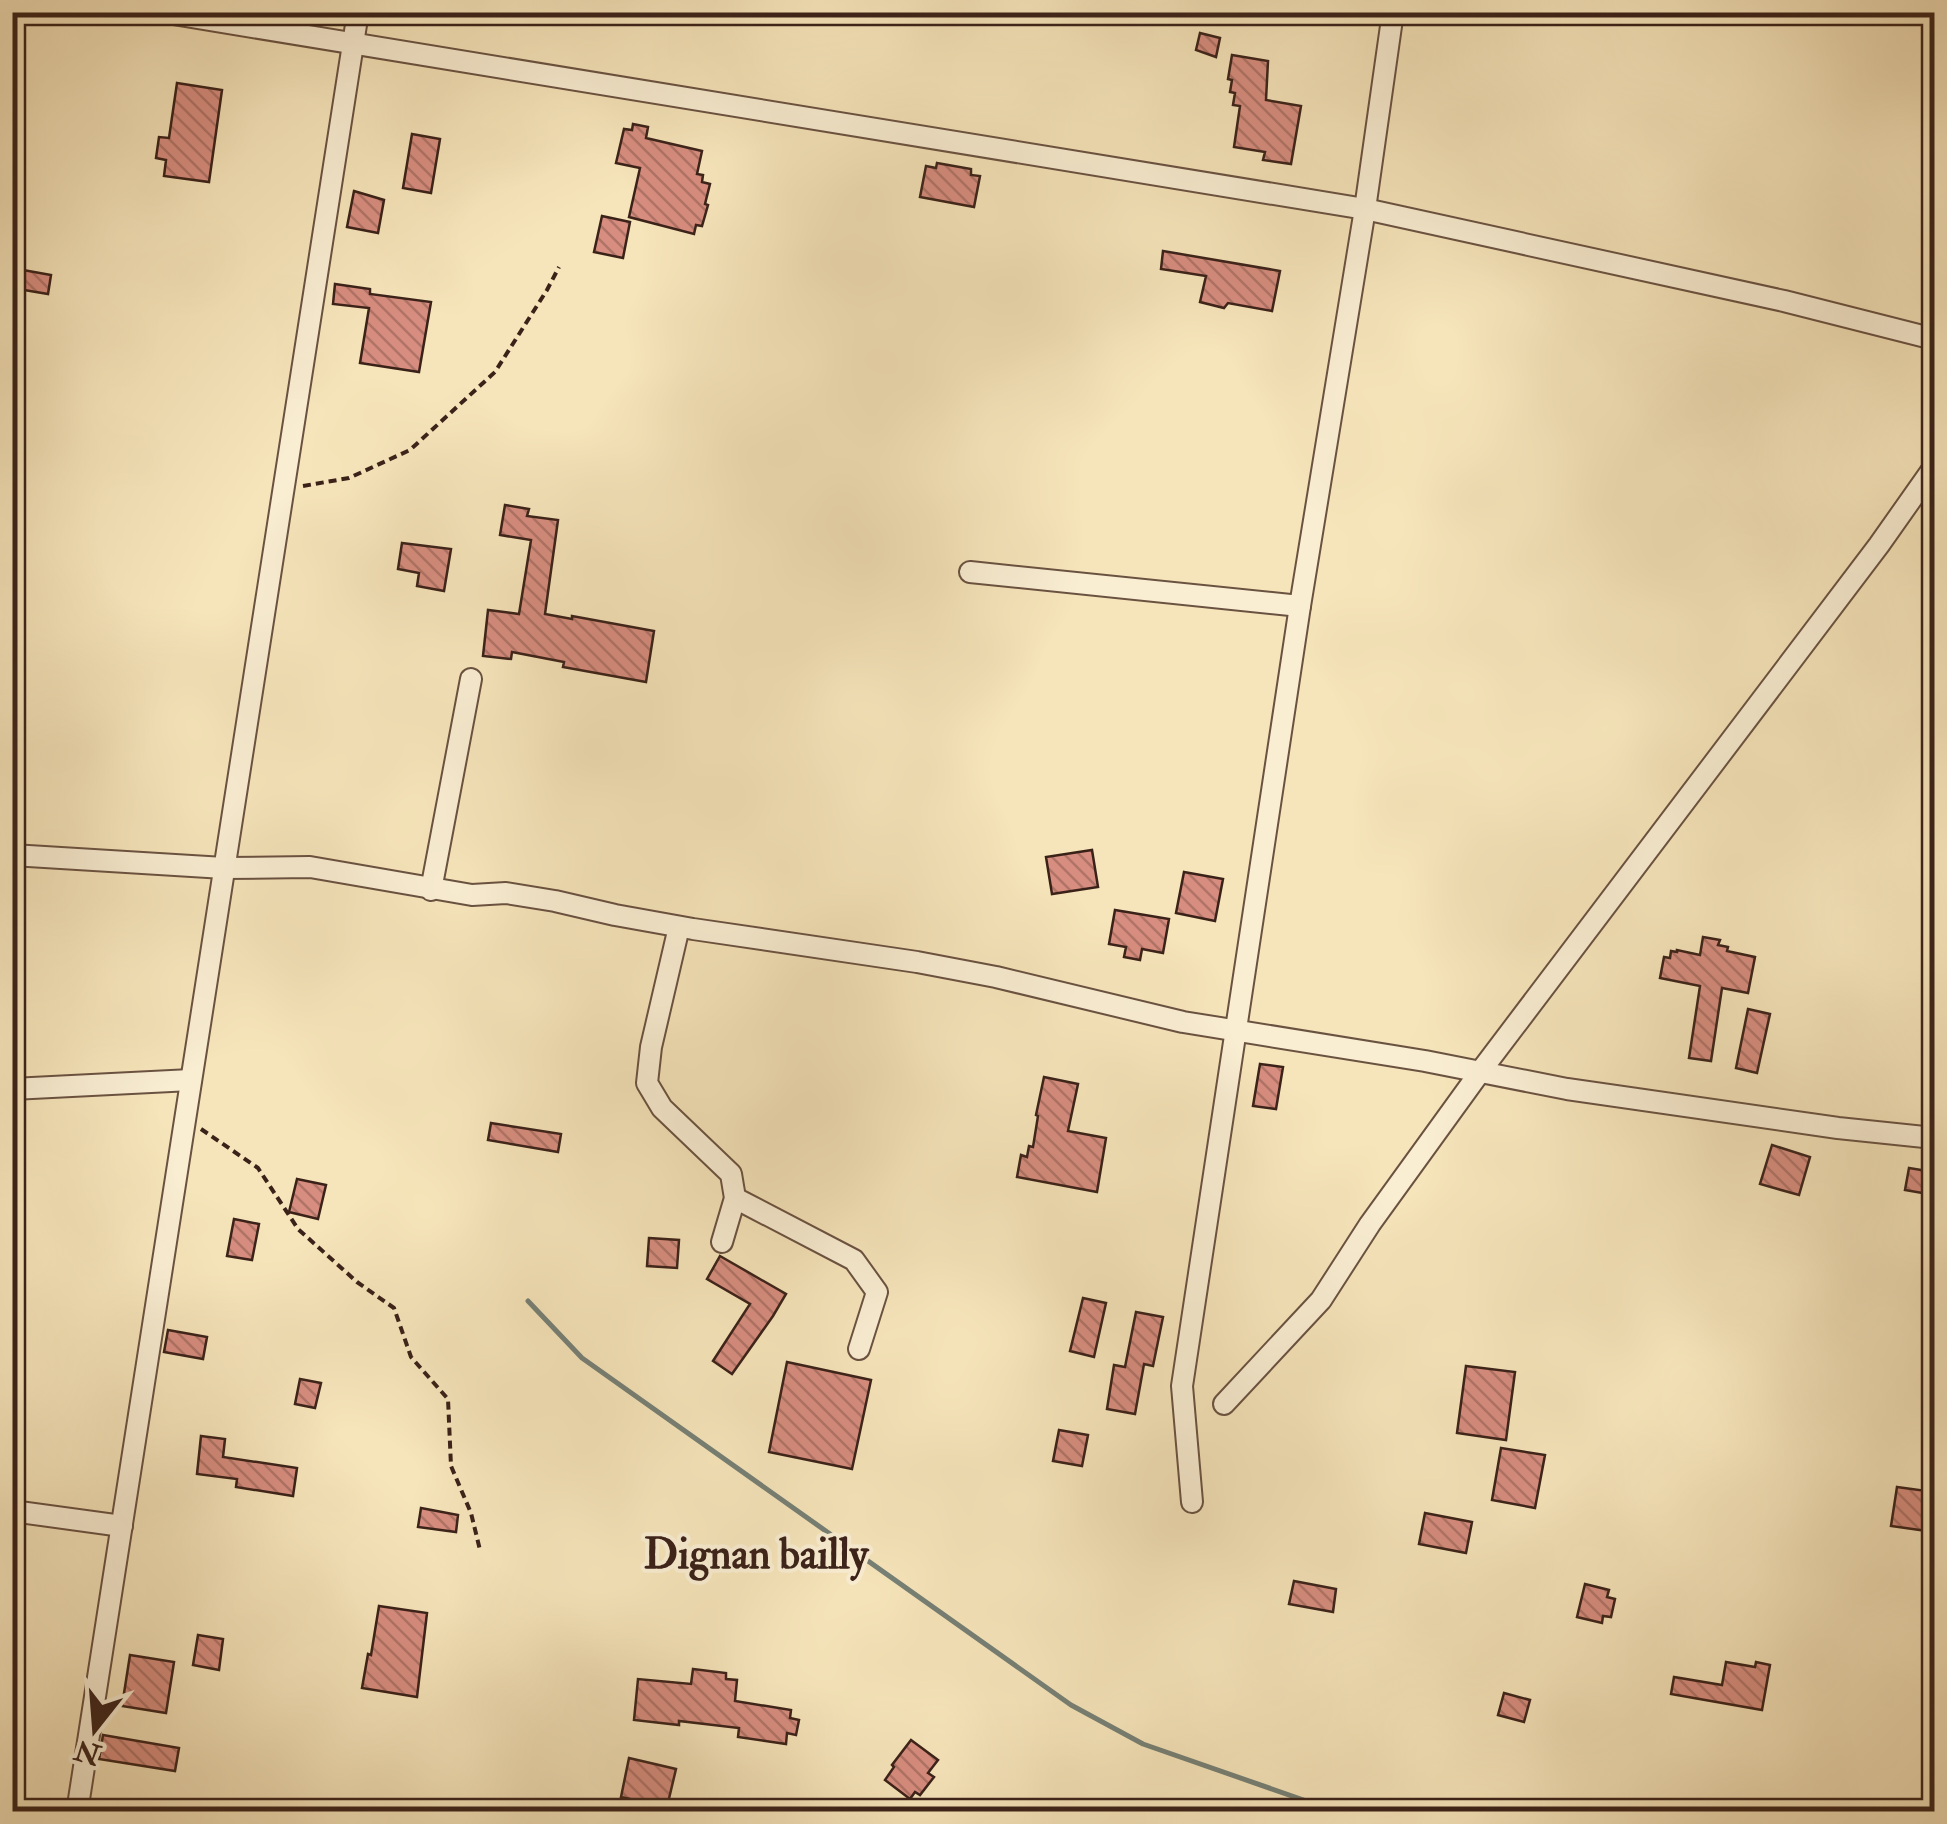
<svg xmlns="http://www.w3.org/2000/svg" width="1947" height="1824" viewBox="0 0 1947 1824" font-family="'IM FELL Double Pica',serif">
  <defs>
    <pattern id="building-back-hatch" width="6" height="6" patternUnits="userSpaceOnUse" patternTransform="scale(2.5)"><rect width="6" height="6" fill="#d78d7f"/><path d="M-1 5l2 2M0 0l6 6M5-1l2 2" fill="none" stroke="#b07367"/></pattern>
  </defs>
  <rect width="100%" height="100%" fill="#f6e4ba"/>
  <filter id="stains"><feTurbulence type="fractalNoise" baseFrequency=".002" numOctaves="4"/><feColorMatrix values="0 0 0 0 .2 0 0 0 0 .09 0 0 0 0 .02 0 0 0 .5 -.17"/></filter>
  <radialGradient id="worn" r=".72"><stop offset=".6" stop-color="#630" stop-opacity="0"/><stop offset="1" stop-color="#630" stop-opacity=".3"/></radialGradient>
  <g fill="none" stroke-linecap="round" stroke-linejoin="round">
    <polyline stroke="#768075" stroke-width="5" points="528,1301 582,1358 1071,1705 1143,1744 1338,1812"/>
  </g>
  <g fill="url(#building-back-hatch)" stroke="#3b2219" stroke-width="2.5">
    <polygon points="1200,33 1220,38 1216,57 1196,50"/>
    <polygon points="1232,55 1268,61 1266,100 1301,106 1291,164 1263,160 1265,152 1234,147 1240,106 1233,105 1235,93 1230,92 1232,80 1228,79"/>
    <polygon points="177,83 222,90 209,182 164,176 166,160 156,158 159,137 169,138"/>
    <polygon points="633,124 648,127 646,138 702,151 697,174 703,175 702,182 710,184 705,204 708,205 702,226 696,225 694,234 629,217 640,168 616,163 624,129 632,130"/>
    <polygon points="412,134 440,139 431,193 403,188"/>
    <polygon points="937,163 971,169 971,175 980,176 974,207 920,197 926,166 936,168"/>
    <polygon points="354,191 384,200 378,233 347,227"/>
    <polygon points="602,216 630,222 623,258 594,252"/>
    <polygon points="1163,251 1280,271 1272,311 1228,303 1224,308 1200,302 1206,276 1161,269"/>
    <polygon points="12,268 51,275 48,294 12,288"/>
    <polygon points="335,284 370,289 370,294 431,302 419,372 360,363 369,308 333,304"/>
    <polygon points="505,505 529,509 527,516 558,520 545,614 572,619 572,616 654,631 646,682 563,667 564,662 512,652 511,659 483,656 488,610 519,614 531,540 500,535"/>
    <polygon points="402,543 451,549 444,591 417,586 419,573 398,569"/>
    <polygon points="1092,850 1098,887 1052,894 1046,857"/>
    <polygon points="1184,872 1223,879 1215,921 1176,913"/>
    <polygon points="1115,910 1169,919 1163,953 1142,949 1140,960 1124,957 1126,947 1109,944"/>
    <polygon points="1703,937 1720,940 1718,945 1728,947 1727,951 1755,957 1748,993 1722,988 1711,1061 1689,1058 1700,986 1660,978 1664,957 1670,958 1671,951 1677,952 1677,950 1700,955"/>
    <polygon points="1748,1009 1770,1014 1757,1073 1736,1068"/>
    <polygon points="1260,1064 1283,1067 1276,1109 1253,1106"/>
    <polygon points="1044,1077 1078,1084 1068,1131 1106,1138 1097,1192 1017,1177 1021,1155 1027,1157 1029,1146 1033,1147 1038,1116 1036,1115"/>
    <polygon points="491,1123 561,1134 558,1152 488,1140"/>
    <polygon points="1772,1145 1810,1157 1799,1195 1760,1184"/>
    <polygon points="1909,1168 1934,1172 1934,1195 1905,1190"/>
    <polygon points="297,1179 326,1185 318,1219 289,1212"/>
    <polygon points="234,1219 259,1224 252,1260 227,1256"/>
    <polygon points="649,1238 679,1240 677,1268 647,1266"/>
    <polygon points="720,1256 786,1294 773,1316 732,1374 713,1361 750,1304 707,1279"/>
    <polygon points="1083,1298 1106,1303 1094,1357 1070,1351"/>
    <polygon points="1136,1312 1163,1317 1153,1366 1144,1364 1135,1414 1107,1409 1114,1365 1125,1367"/>
    <polygon points="168,1330 207,1337 203,1359 164,1352"/>
    <polygon points="787,1362 871,1380 852,1469 769,1452"/>
    <polygon points="1466,1366 1515,1372 1506,1440 1457,1433"/>
    <polygon points="300,1379 321,1383 315,1408 295,1404"/>
    <polygon points="1059,1430 1088,1435 1082,1466 1053,1461"/>
    <polygon points="201,1436 225,1439 223,1457 297,1468 293,1496 236,1487 237,1479 197,1474"/>
    <polygon points="1501,1448 1545,1455 1535,1508 1492,1500"/>
    <polygon points="1897,1487 1934,1492 1934,1532 1891,1526"/>
    <polygon points="421,1508 458,1515 456,1532 418,1527"/>
    <polygon points="1425,1513 1472,1522 1466,1553 1419,1544"/>
    <polygon points="1294,1581 1336,1589 1333,1612 1289,1604"/>
    <polygon points="1585,1584 1609,1590 1607,1597 1615,1599 1611,1617 1603,1616 1602,1623 1577,1617"/>
    <polygon points="379,1606 427,1613 417,1697 362,1688 368,1654 371,1655"/>
    <polygon points="198,1635 223,1639 219,1670 193,1665"/>
    <polygon points="130,1655 174,1662 166,1713 122,1706"/>
    <polygon points="1726,1662 1755,1667 1756,1662 1770,1665 1762,1710 1671,1694 1674,1677 1722,1685"/>
    <polygon points="693,1669 726,1673 726,1679 737,1680 735,1701 791,1710 790,1718 799,1720 796,1735 787,1733 786,1744 738,1737 739,1728 679,1721 679,1725 634,1720 638,1679 691,1684"/>
    <polygon points="1504,1693 1530,1700 1524,1722 1498,1715"/>
    <polygon points="103,1735 179,1748 175,1771 99,1759"/>
    <polygon points="911,1740 938,1760 928,1773 934,1777 920,1795 915,1792 910,1799 885,1780 894,1767 892,1765"/>
    <polygon points="629,1758 676,1769 667,1807 621,1797"/>
  </g>
  <g fill="none" stroke-linecap="round" stroke-linejoin="round">
    <defs>
      <g id="minor">
        <polyline points="161,12 1365,209 1784,301 1934,339"/>
        <polyline points="970,572 1300,606"/>
        <polyline points="12,855 224,868 310,867 472,895 506,893 555,901 615,915 693,929 917,962 996,977 1183,1022 1425,1061 1567,1089 1838,1128 1934,1138"/>
        <polyline points="431,890 471,679"/>
        <polyline points="679,927 651,1047 647,1083 662,1108 731,1174 735,1198 722,1242"/>
        <polyline points="12,1089 191,1080"/>
        <polyline points="735,1198 854,1260 877,1292 859,1349"/>
        <polyline points="1224,1404 1321,1300 1370,1224 1480,1072 1879,545 1934,467"/>
        <polyline points="1192,1502 1182,1386 1300,606 1365,209 1393,12"/>
        <polyline points="12,1511 122,1526"/>
        <polyline points="77,1812 358,12"/>
      </g>
    </defs>
    <use href="#minor" stroke="#6a5241" stroke-width="24"/>
    <g stroke="#3b2219" stroke-width="4" stroke-dasharray="8 5" stroke-linecap="butt">
      <polyline points="303,486 349,478 410,450 495,372 547,290 559,267"/>
      <polyline points="201,1129 258,1168 298,1229 357,1282 394,1308 411,1357 448,1399 451,1466 471,1513 480,1550"/>
    </g>
    <use href="#minor" stroke="#f9edd2" stroke-width="20"/>
  </g>
  <g text-anchor="middle" dominant-baseline="central" stroke-width="8" stroke-linejoin="round" paint-order="stroke">
    <g font-size="42" font-weight="bold" fill="#3b2219" stroke="#f9edd2">
      <text x="756" y="1555">Dignan bailly</text>
    </g>
  </g>
  <rect width="1947" height="1824" fill="none" stroke="#f6e4ba" stroke-width="50"/>
  <rect x="15" y="15" width="1917" height="1794" fill="none" stroke="#3b2219" stroke-width="5"/>
  <rect x="25" y="25" width="1897" height="1774" fill="none" stroke="#3b2219" stroke-width="2.5"/>
  <g transform="translate(95 1729) rotate(197)" stroke="#f9edd2" stroke-width="8" paint-order="stroke">
  <path d="M0-8L18 38L0 25L-18 38Z" fill="#3b2219"/>
  <text y="-15" font-size="28" font-weight="bold" text-anchor="middle" fill="#3b2219">N</text>
  </g>
  <rect width="100%" height="100%" filter="url(#stains)"/>
  <rect width="100%" height="100%" fill="url(#worn)"/>
</svg>
